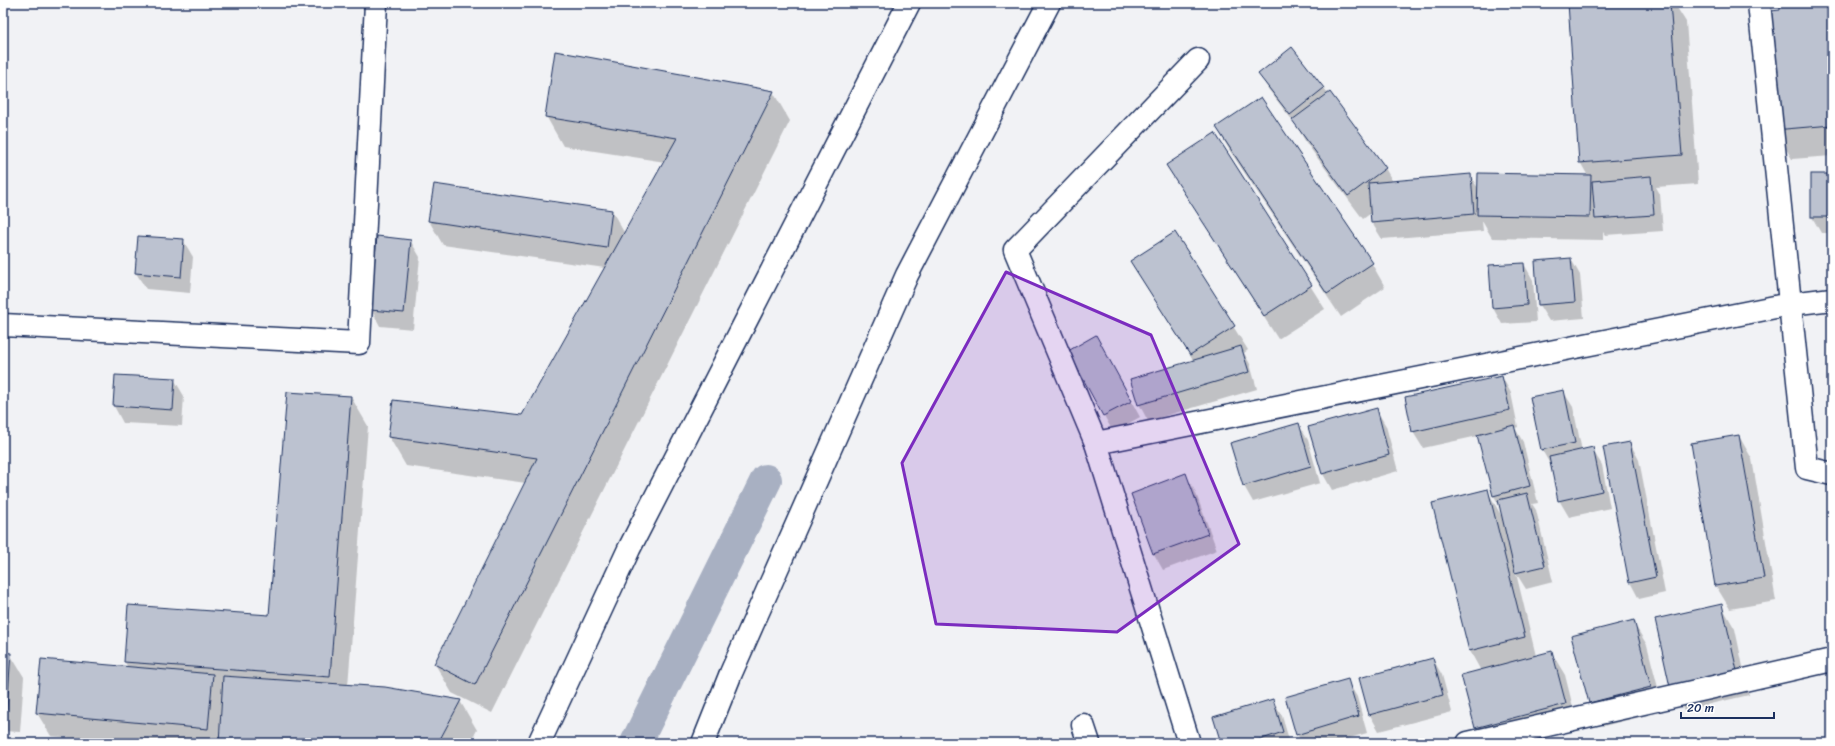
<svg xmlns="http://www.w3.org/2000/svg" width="1835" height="746" viewBox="0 0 1835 746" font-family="Sriracha,sans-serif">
  <rect width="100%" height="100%" fill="#f1f2f5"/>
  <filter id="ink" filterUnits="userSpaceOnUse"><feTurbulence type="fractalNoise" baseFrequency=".025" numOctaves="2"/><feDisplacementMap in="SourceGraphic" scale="8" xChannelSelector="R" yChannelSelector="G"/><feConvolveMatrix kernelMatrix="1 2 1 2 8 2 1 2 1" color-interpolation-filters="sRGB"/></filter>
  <g filter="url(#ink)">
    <g fill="#0003">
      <polygon points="1569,3 1674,3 1686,22 1698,184 1656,187 1660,194 1663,231 1605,235 1603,232 1603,240 1492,238 1482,221 1483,231 1382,239 1372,223 1371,213 1363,219 1307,144 1296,125 1269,90 1259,74 1324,88 1385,168 1393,182 1470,175 1479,190 1588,176 1580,162"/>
      <polygon points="1781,3 1832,3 1832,156 1792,159 1775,130"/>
      <polygon points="773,92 790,121 492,713 452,693 435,664 526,483 406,466 389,437 522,417 605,268 443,245 429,221 612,211 625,234 665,162 563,146 546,116"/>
      <polygon points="1217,128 1372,264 1385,287 1341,317 1230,151"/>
      <polygon points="1214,135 1325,309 1278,339 1167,165"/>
      <polygon points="1832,175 1832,233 1821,233 1812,217"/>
      <polygon points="1175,234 1248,350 1244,353 1250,364 1257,389 1148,421 1139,404 1194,362 1131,262"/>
      <polygon points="183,240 193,257 190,293 146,289 136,273"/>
      <polygon points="410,240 420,257 413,329 380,326 371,309"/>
      <polygon points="1571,259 1580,275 1584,318 1549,321 1539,305 1536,262"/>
      <polygon points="1524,264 1533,280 1536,322 1502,324 1493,308"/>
      <polygon points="1069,351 1105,353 1140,417 1113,432"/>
      <polygon points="116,376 174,379 184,396 182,426 123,423 114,406"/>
      <polygon points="1502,377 1511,393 1518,427 1515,428 1523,442 1538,503 1532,504 1536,510 1553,582 1526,589 1516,573 1536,656 1551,652 1565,675 1578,727 1519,743 1485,743 1476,727 1481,671 1470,651 1433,504 1487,490 1502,517 1501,508 1494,496 1478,436 1423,448 1413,432 1406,398"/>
      <polygon points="1563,391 1573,407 1582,451 1592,449 1602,465 1610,508 1569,517 1559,500 1551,466 1542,450"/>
      <polygon points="351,397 368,426 348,686 460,701 477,730 470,743 124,743 51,736 37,713 128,668 125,662 270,616"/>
      <polygon points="1376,409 1386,426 1398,471 1332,490 1323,474"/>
      <polygon points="1298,424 1308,440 1320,483 1253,502 1244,486 1231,444"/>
      <polygon points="1739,436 1752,459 1776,601 1730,609 1716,586 1692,444"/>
      <polygon points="1630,443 1639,460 1665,593 1639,599 1630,582"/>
      <polygon points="1186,475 1195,491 1217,550 1163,570 1154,554 1132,495"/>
      <polygon points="1721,605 1735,629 1749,695 1684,710 1671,686"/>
      <polygon points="1633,622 1647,645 1664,711 1603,726 1590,703"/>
      <polygon points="3,653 10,654 24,677 20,732 3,731"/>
      <polygon points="1433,659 1442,675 1452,712 1379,731 1370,715"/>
      <polygon points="1347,680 1357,697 1367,733 1332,743 1302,743 1297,734"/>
      <polygon points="1273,700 1282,716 1290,743 1222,743"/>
    </g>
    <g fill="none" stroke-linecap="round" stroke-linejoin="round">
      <polyline stroke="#a8b0c2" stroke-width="32" points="636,743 766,480"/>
    </g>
    <g fill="#bcc2d0" stroke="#1b2f5e">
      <polygon points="1568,3 1670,3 1682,155 1579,163"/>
      <polygon points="1780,3 1832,3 1832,125 1774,130 1762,12 1780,10"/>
      <polygon points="1292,47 1324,88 1290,115 1258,74"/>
      <polygon points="555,51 774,91 475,685 434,664 537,458 388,437 393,400 522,415 677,138 545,117"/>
      <polygon points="1330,92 1386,168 1348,196 1292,120"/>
      <polygon points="1261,97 1373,263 1327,294 1216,127"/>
      <polygon points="1215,133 1312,285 1264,316 1166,165"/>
      <polygon points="1478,173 1591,175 1590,217 1477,215"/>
      <polygon points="1471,174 1474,214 1371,223 1368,183"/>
      <rect x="1811" y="174" width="21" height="43"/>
      <polygon points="1651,176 1654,215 1595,219 1592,181"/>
      <polygon points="434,184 612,210 607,248 428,221"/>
      <polygon points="1175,232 1235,326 1190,355 1130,261"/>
      <polygon points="138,236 184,239 181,277 135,273"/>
      <polygon points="377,236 411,240 404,313 370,310"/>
      <polygon points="1571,258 1575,302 1538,305 1535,261"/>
      <polygon points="1524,263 1527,305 1492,308 1489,265"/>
      <polygon points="1096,335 1132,401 1103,416 1068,351"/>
      <polygon points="1241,346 1249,372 1138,405 1130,379"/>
      <polygon points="115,375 175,378 173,410 113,406"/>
      <polygon points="1502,376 1510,410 1412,432 1405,397"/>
      <polygon points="1564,390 1575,443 1541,450 1530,397"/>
      <polygon points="287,392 351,396 330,677 124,662 128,605 269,615"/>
      <polygon points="1377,408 1389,455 1322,474 1308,427"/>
      <polygon points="1299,423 1311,466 1243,486 1230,443"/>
      <polygon points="1514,425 1530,486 1493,496 1477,435"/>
      <polygon points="1739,435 1764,578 1715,586 1691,443"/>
      <polygon points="1630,442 1656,577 1629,583 1603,447"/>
      <polygon points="1593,447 1602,491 1558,501 1549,457"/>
      <polygon points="1186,473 1208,534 1153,554 1131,494"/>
      <polygon points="1488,489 1525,637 1469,651 1432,503"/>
      <polygon points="1527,493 1545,566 1515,573 1498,500"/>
      <polygon points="1722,604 1737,671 1670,687 1655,619"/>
      <polygon points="1634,620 1651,687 1589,703 1571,636"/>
      <polygon points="1552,651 1566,704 1475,728 1461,675"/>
      <polygon points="3,652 11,653 7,709 3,709"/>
      <polygon points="1433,658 1443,695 1369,715 1359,678"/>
      <polygon points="41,659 213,674 208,729 36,713"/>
      <polygon points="223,676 385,687 461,700 438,743 219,743"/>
      <polygon points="1348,679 1359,716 1296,735 1285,697"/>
      <polygon points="1273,699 1283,732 1250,743 1221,743 1213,717"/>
    </g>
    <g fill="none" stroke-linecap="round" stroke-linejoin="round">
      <defs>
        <g id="minor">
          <polyline points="1759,3 1807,468 1832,474"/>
          <polyline points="3,325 359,343 376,3"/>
          <polyline points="1096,443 1790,304 1832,299"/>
          <polyline points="1083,725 1089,743"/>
          <polyline points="539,743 629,549 909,3"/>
          <polyline points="703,743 731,673 907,275 1049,3"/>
          <polyline points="1189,743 1096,443 1015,250 1198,60"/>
          <polyline points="1468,743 1832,660"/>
        </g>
      </defs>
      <use href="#minor" stroke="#1b2f5e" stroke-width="25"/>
      <use href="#minor" stroke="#fff" stroke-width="22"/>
    </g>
  </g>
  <path fill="#7b2cbf" fill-opacity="0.2" stroke="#7b2cbf" stroke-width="3" stroke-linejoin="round" d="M 1006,272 L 1151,335 L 1239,544 L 1117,632 L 936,624 L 902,463 Z"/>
  <rect width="1835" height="746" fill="none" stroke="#fff" stroke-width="16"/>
  <rect x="8" y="8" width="1819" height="730" fill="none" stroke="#1b2f5e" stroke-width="1.5" filter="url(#ink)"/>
  <path d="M1681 712v6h93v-6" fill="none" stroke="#1b2f5e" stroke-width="2"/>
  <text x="1687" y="712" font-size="12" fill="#1b2f5e" stroke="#ffffff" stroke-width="3" paint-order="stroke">20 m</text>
</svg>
